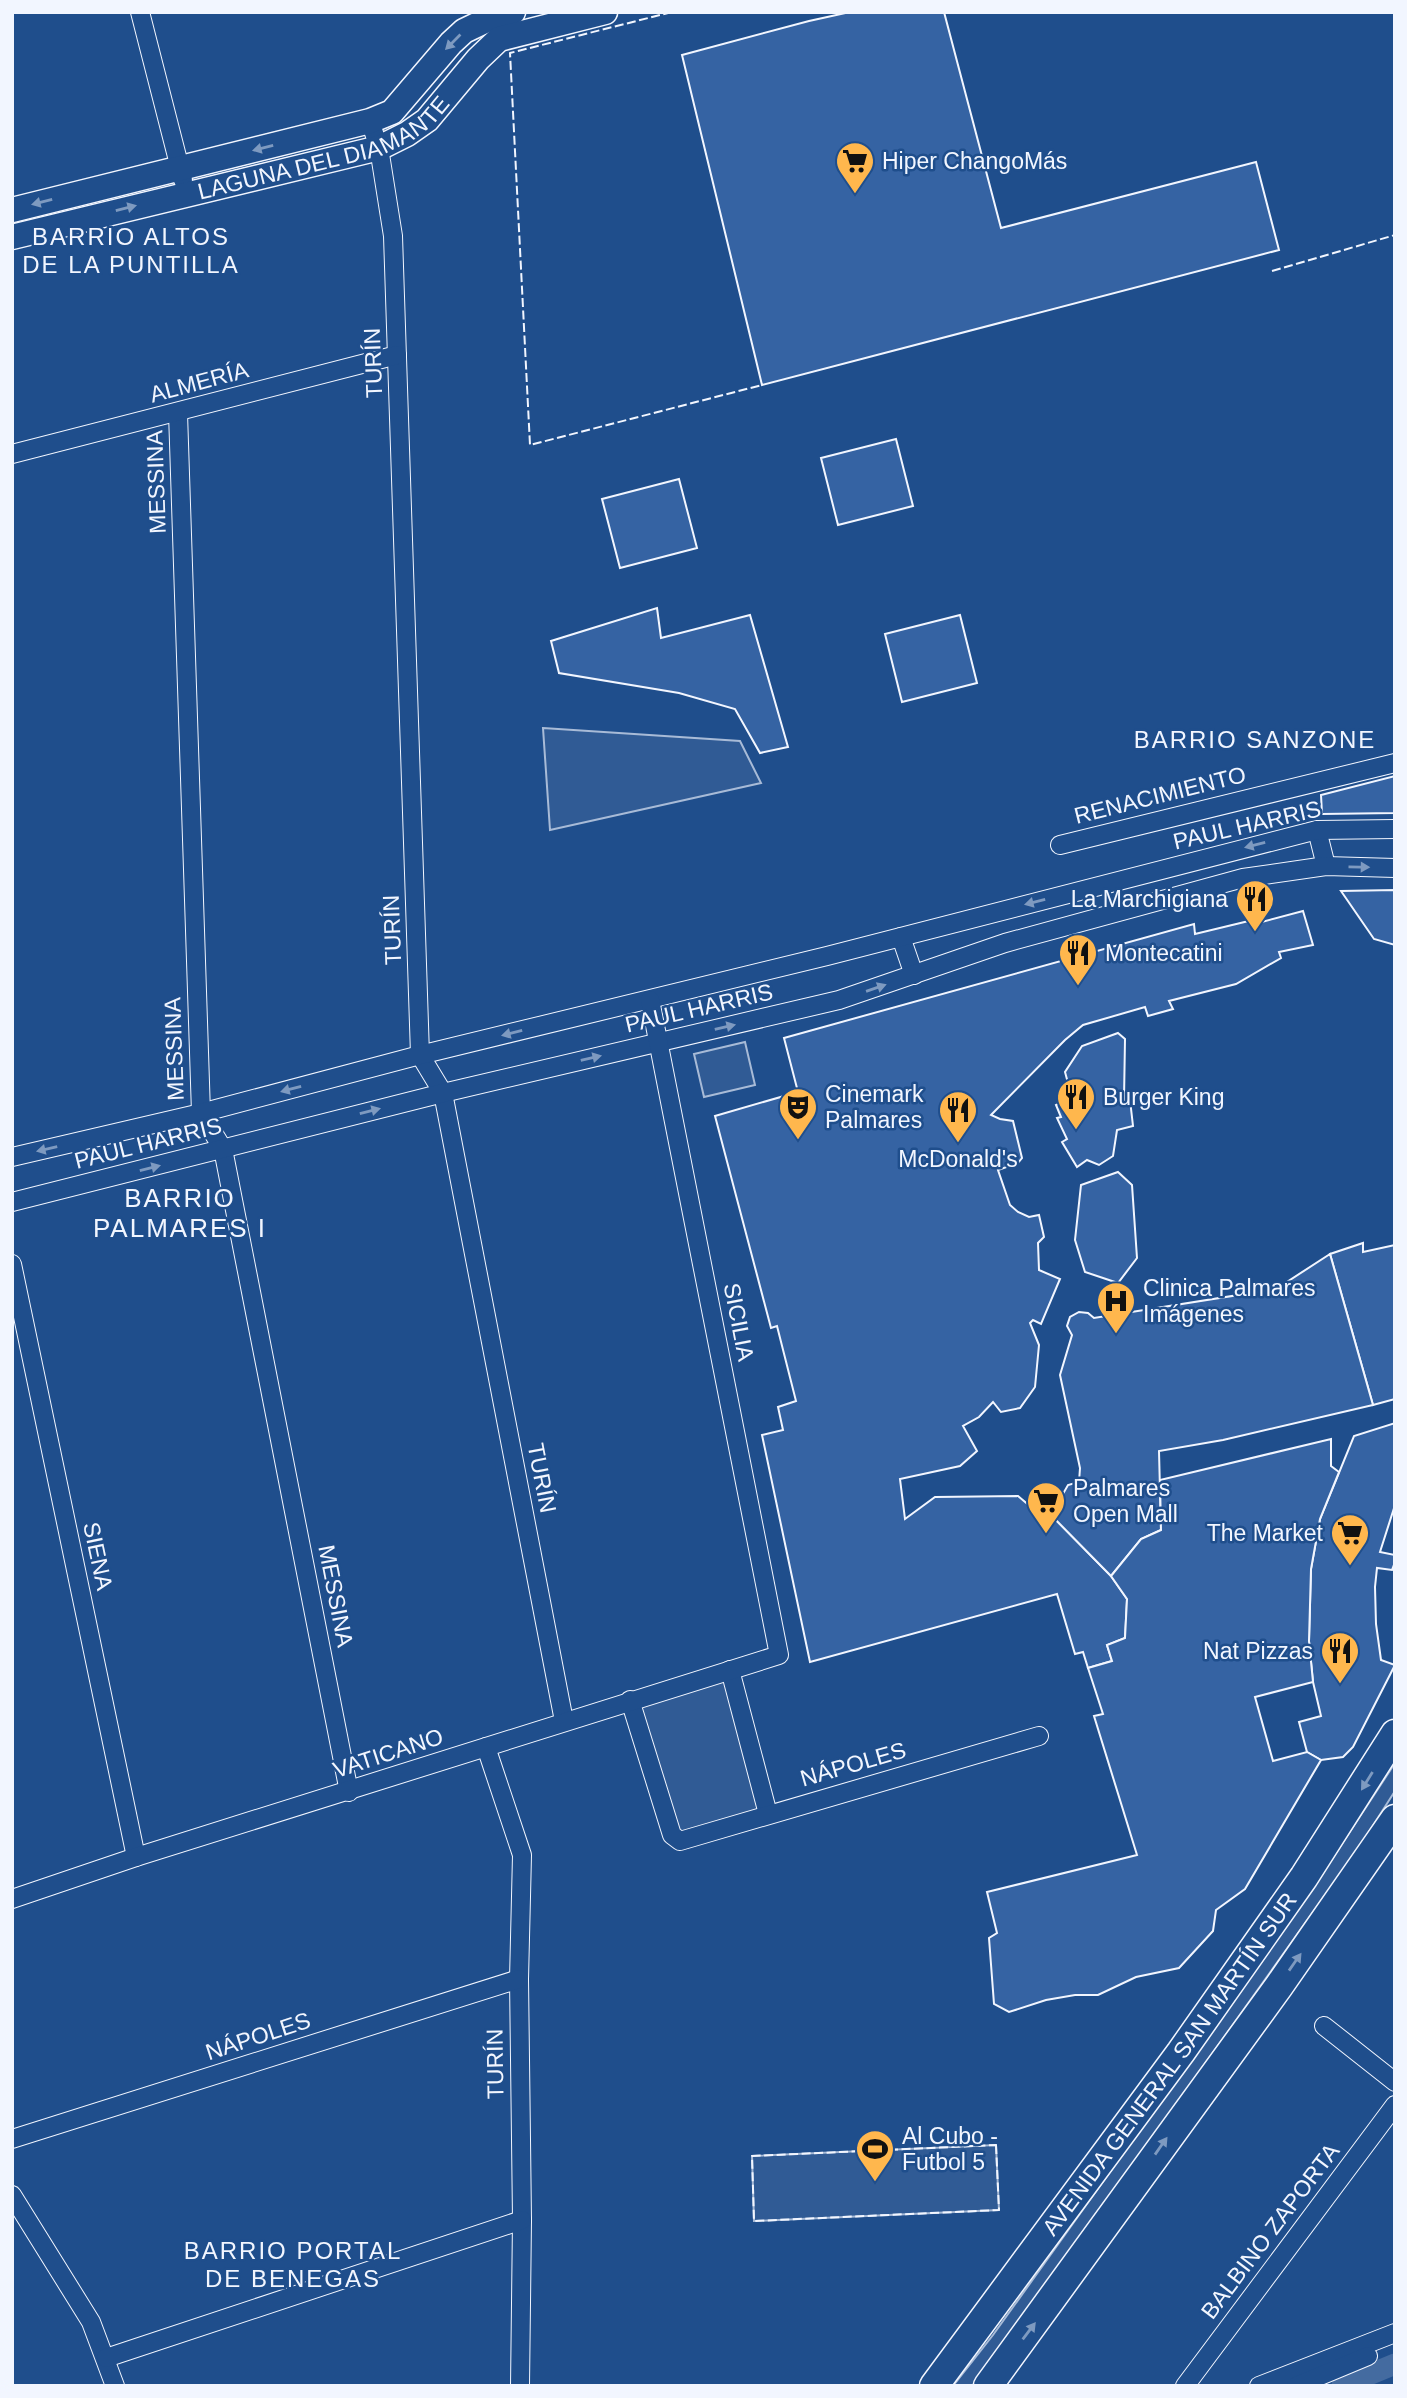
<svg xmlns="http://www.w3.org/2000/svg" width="1407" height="2398" viewBox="0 0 1407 2398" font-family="Arial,sans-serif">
  <rect width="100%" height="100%" fill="#1f4e8c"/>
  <g fill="#305b95" stroke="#a8bbd7" stroke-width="2">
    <polygon points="543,728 740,741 761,783 550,830"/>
    <polygon points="745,1042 755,1085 704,1097 694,1054"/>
    <polygon points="730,1670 768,1814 680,1841 630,1700"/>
    <polygon points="1395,1763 1395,1791 1358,1849 1009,2339 972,2386 953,2386 993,2335 1307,1897"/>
    <polygon points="996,2145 999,2210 754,2221 752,2156"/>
  </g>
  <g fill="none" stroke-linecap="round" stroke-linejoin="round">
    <polyline stroke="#446ba0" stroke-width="21" points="1342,2386 1395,2364"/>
  </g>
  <g fill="#3563a3" stroke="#f2f6ff" stroke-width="2">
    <polygon points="850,12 944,12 1001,228 1256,162 1279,250 762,385 682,55 809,21"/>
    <polygon points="896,439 913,506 838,525 821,458"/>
    <polygon points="679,479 697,548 620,568 602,499"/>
    <polygon points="657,608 661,638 750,615 788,747 760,753 735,709 679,693 559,673 551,641"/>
    <polygon points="960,615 977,683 902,702 885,634"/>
    <polygon points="1395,776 1395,813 1322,814 1321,795"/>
    <polygon points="1395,890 1395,945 1374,939 1341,891"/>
    <polygon points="1303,911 1313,945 1279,952 1281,958 1236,984 1169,1001 1173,1009 1148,1016 1145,1007 1083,1025 1065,1040 991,1115 1000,1119 1013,1121 1022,1158 1018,1163 998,1170 1010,1205 1018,1212 1029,1217 1039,1215 1044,1237 1038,1243 1039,1270 1060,1279 1041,1324 1033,1320 1030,1323 1039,1345 1035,1387 1020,1408 1001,1412 993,1402 979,1417 963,1426 977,1451 960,1466 900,1479 905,1519 935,1497 1018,1496 1037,1512 1051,1515 1111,1576 1127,1599 1125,1638 1107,1645 1112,1661 1088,1668 1083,1652 1075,1654 1057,1594 810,1662 762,1435 783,1430 778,1407 796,1401 777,1326 771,1328 715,1116 798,1092 784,1038 1194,924 1195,934 1257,919 1258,923"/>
    <polygon points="1118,1033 1125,1039 1124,1100 1130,1100 1133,1126 1117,1130 1113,1156 1099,1165 1087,1160 1077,1167 1062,1142 1067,1139 1057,1118 1061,1117 1056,1105 1072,1098 1065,1072 1082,1046"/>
    <polygon points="1118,1172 1132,1185 1137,1258 1118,1283 1085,1272 1075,1240 1081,1185"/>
    <polygon points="1363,1243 1363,1252 1395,1245 1395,1399 1373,1405 1330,1254"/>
    <polygon points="1330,1254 1373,1405 1223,1440 1159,1451 1161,1530 1141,1539 1111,1576 1051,1515 1068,1485 1079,1482 1080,1468 1060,1375 1072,1335 1067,1326 1070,1317 1079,1312 1088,1313 1094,1318 1276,1289"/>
    <polygon points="1395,1423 1395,1505 1380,1552 1395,1555 1395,1562 1392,1570 1377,1568 1375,1587 1376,1624 1381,1660 1395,1665 1353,1747 1343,1757 1321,1760 1307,1752 1299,1722 1321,1716 1313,1682 1309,1641 1311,1569 1320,1519 1354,1436"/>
    <polygon points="1331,1439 1331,1466 1339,1472 1320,1519 1311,1569 1309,1641 1313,1682 1255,1697 1273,1761 1307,1752 1321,1760 1245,1889 1216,1910 1213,1931 1179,1968 1136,1977 1098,1995 1075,1995 1046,2000 1009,2012 994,2004 989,1938 997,1933 987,1892 1137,1855 1094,1716 1103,1714 1088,1668 1112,1661 1107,1645 1125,1638 1127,1599 1111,1576 1141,1539 1161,1530 1160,1480"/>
  </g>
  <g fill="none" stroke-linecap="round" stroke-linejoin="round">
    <defs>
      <g id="street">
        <polyline points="140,12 183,180"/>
        <polyline points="370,121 379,148 393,236 420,1055 443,1093 564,1721"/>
        <polyline points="178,413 201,1113 223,1149 349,1792"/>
        <polyline points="12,454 397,355"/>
        <polyline points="1317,830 1326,866"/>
        <polyline points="1060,845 1395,763"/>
        <polyline points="901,937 914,975"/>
        <polyline points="12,1157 201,1113 420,1055 827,956 1317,830 1395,829"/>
        <polyline points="12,1202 443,1093 839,1000 1005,943 1243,878 1326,866 1395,868"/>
        <polyline points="12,1264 136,1857"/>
        <polyline points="730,1670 768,1814"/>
        <polyline points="630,1700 672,1835 680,1841 1039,1736"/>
        <polyline points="486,1747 522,1855 519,1979 522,2220 520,2386"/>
        <polyline points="12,1899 136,1857 779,1655 650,1000"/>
        <polyline points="1324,2026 1395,2082"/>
        <polyline points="12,2139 519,1979"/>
        <polyline points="12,2195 91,2322 115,2386"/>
        <polyline points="106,2358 522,2220"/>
        <polyline points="1185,2386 1395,2105"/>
        <polyline points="1259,2386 1395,2333"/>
        <polyline points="1296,2386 1368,2356"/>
      </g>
      <g id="secondary">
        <polyline points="12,210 370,121 392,112 451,43 464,31 491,18 513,12"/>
        <path id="s1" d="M 12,237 L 379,148 L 407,134 L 427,120 L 478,59 L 499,39 L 605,12"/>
      </g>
      <g id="primary">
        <path id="s2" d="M 934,2386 L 1181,2052 L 1304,1877 L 1395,1734"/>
        <polyline points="988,2386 1279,1986 1395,1819"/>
      </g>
    </defs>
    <use href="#street" stroke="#f2f6ff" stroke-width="20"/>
    <use href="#secondary" stroke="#f2f6ff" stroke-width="27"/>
    <use href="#primary" stroke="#f2f6ff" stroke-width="31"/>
    <use href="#street" stroke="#1f4e8c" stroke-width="18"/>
    <use href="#secondary" stroke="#1f4e8c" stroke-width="24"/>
    <use href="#primary" stroke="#1f4e8c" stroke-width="28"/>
    <g stroke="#f2f6ff" stroke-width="2" stroke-dasharray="9 3.5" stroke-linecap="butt">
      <polyline points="672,12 510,53 530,445 762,385"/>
      <polyline points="1272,271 1395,235"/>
      <polygon points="996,2145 999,2210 754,2221 752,2156"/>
    </g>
  </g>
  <defs><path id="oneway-solid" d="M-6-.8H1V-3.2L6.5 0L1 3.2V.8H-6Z" transform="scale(1.75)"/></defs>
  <g fill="#7e9ac0">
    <use href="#oneway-solid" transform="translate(453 42) rotate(135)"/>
    <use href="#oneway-solid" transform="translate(263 148) rotate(166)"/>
    <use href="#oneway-solid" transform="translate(42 202) rotate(166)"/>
    <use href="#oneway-solid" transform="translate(126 208) rotate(-14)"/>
    <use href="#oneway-solid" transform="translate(1255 845) rotate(166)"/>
    <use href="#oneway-solid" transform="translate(1359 867) rotate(1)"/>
    <use href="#oneway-solid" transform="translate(1035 902) rotate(166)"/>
    <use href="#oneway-solid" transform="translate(876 988) rotate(-19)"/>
    <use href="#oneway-solid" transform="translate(725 1027) rotate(-13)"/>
    <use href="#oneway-solid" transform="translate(512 1033) rotate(166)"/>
    <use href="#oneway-solid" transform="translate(591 1058) rotate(-13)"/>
    <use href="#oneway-solid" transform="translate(291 1089) rotate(165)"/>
    <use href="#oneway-solid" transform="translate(370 1111) rotate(-14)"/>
    <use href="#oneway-solid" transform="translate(47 1149) rotate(167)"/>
    <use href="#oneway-solid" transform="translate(150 1168) rotate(-14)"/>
    <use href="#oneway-solid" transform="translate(1367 1781) rotate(122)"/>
    <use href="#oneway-solid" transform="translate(1295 1962) rotate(-55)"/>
    <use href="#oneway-solid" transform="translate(1161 2146) rotate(-55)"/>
    <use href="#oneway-solid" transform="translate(1029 2331) rotate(-53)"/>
  </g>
  <defs>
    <symbol id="supermarket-pin" viewBox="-11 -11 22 30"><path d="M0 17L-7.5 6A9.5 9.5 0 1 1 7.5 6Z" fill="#ffb74d" stroke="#1f4e8c"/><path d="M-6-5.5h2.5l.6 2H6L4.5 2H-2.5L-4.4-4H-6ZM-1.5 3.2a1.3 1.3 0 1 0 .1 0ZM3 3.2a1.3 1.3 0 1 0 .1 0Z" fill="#111"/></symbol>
    <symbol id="restaurant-pin" viewBox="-11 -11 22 30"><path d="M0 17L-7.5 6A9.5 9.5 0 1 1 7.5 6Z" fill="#ffb74d" stroke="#1f4e8c"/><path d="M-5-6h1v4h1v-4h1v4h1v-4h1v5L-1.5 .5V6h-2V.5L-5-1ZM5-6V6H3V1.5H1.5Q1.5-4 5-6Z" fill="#111"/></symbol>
    <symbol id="theatre-pin" viewBox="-11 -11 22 30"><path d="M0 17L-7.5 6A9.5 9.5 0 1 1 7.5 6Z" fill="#ffb74d" stroke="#1f4e8c"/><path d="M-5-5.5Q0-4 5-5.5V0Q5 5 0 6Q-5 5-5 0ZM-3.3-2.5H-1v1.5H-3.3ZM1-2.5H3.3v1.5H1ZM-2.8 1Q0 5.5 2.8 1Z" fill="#111"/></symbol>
    <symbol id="hospital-pin" viewBox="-11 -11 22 30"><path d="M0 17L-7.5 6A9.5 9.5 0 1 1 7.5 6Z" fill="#ffb74d" stroke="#1f4e8c"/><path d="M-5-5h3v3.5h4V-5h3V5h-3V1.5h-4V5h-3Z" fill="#111"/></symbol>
    <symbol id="stadium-pin" viewBox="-11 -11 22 30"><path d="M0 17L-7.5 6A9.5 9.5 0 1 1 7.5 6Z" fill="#ffb74d" stroke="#1f4e8c"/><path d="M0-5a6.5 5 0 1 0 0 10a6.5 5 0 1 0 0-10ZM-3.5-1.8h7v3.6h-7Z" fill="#111"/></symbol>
  </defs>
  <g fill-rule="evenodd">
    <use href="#supermarket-pin" x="833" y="139" width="44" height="60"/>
    <use href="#restaurant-pin" x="1233" y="877" width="44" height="60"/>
    <use href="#restaurant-pin" x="1056" y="931" width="44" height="60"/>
    <use href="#restaurant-pin" x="1054" y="1075" width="44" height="60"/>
    <use href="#theatre-pin" x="776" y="1085" width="44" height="60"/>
    <use href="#restaurant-pin" x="936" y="1088" width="44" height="60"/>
    <use href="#hospital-pin" x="1094" y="1279" width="44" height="60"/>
    <use href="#supermarket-pin" x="1024" y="1479" width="44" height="60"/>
    <use href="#supermarket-pin" x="1328" y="1511" width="44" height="60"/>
    <use href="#restaurant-pin" x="1318" y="1629" width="44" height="60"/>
    <use href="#stadium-pin" x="853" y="2127" width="44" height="60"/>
  </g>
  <g text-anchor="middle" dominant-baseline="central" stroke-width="5" stroke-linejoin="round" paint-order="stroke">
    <g font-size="23" fill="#f2f6ff" stroke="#1f4e8c">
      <text stroke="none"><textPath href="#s1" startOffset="326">LAGUNA DEL DIAMANTE</textPath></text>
      <text transform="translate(373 363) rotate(-92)">TURÍN</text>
      <text transform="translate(199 382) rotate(-15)">ALMERÍA</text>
      <text transform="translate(156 482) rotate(-92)">MESSINA</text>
      <text transform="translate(1160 795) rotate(-14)">RENACIMIENTO</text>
      <text transform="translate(1247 825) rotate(-13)">PAUL HARRIS</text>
      <text transform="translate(392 930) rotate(-92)">TURÍN</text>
      <text transform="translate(699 1008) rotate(-13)">PAUL HARRIS</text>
      <text transform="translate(174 1049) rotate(-92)">MESSINA</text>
      <text transform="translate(148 1143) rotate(-14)">PAUL HARRIS</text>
      <text transform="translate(739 1322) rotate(79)">SICILIA</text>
      <text transform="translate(542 1478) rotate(79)">TURÍN</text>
      <text transform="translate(98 1556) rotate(78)">SIENA</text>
      <text transform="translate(336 1596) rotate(79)">MESSINA</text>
      <text transform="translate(388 1753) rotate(-18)">VATICANO</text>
      <text transform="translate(853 1764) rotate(-16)">NÁPOLES</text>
      <text transform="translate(258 2036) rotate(-18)">NÁPOLES</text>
      <text stroke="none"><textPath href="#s2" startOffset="399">AVENIDA GENERAL SAN MARTÍN SUR</textPath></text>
      <text transform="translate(495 2064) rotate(-91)">TURÍN</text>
      <text transform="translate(1270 2231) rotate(-53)">BALBINO ZAPORTA</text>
    </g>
    <g font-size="23" fill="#f2f6ff" stroke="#1f4e8c" text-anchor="start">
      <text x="882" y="161">Hiper ChangoMás</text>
      <text x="1228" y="899" text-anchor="end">La Marchigiana</text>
      <text x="1105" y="953">Montecatini</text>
      <text x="825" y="1094">Cinemark<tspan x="825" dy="26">Palmares</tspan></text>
      <text x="1103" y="1097">Burger King</text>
      <text x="958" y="1159" text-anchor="middle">McDonald's</text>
      <text x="1143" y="1288">Clinica Palmares<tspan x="1143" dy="26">Imágenes</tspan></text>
      <text x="1073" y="1488">Palmares<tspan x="1073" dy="26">Open Mall</tspan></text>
      <text x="1323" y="1533" text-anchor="end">The Market</text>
      <text x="1313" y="1651" text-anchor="end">Nat Pizzas</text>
      <text x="902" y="2136">Al Cubo -<tspan x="902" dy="26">Futbol 5</tspan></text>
    </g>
    <g font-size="24" letter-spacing="2" fill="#f2f6ff" stroke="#1f4e8c">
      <text x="131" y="236">BARRIO ALTOS<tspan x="131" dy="28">DE LA PUNTILLA</tspan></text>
      <text x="1255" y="739">BARRIO SANZONE</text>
      <text x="293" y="2250">BARRIO PORTAL<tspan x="293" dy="28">DE BENEGAS</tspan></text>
    </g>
    <g font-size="26" letter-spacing="2" fill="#f2f6ff" stroke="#1f4e8c">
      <text x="180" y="1198">BARRIO<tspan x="180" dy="30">PALMARES I</tspan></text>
    </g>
  </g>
  <rect width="1407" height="2398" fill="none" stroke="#f2f6ff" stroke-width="28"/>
</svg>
